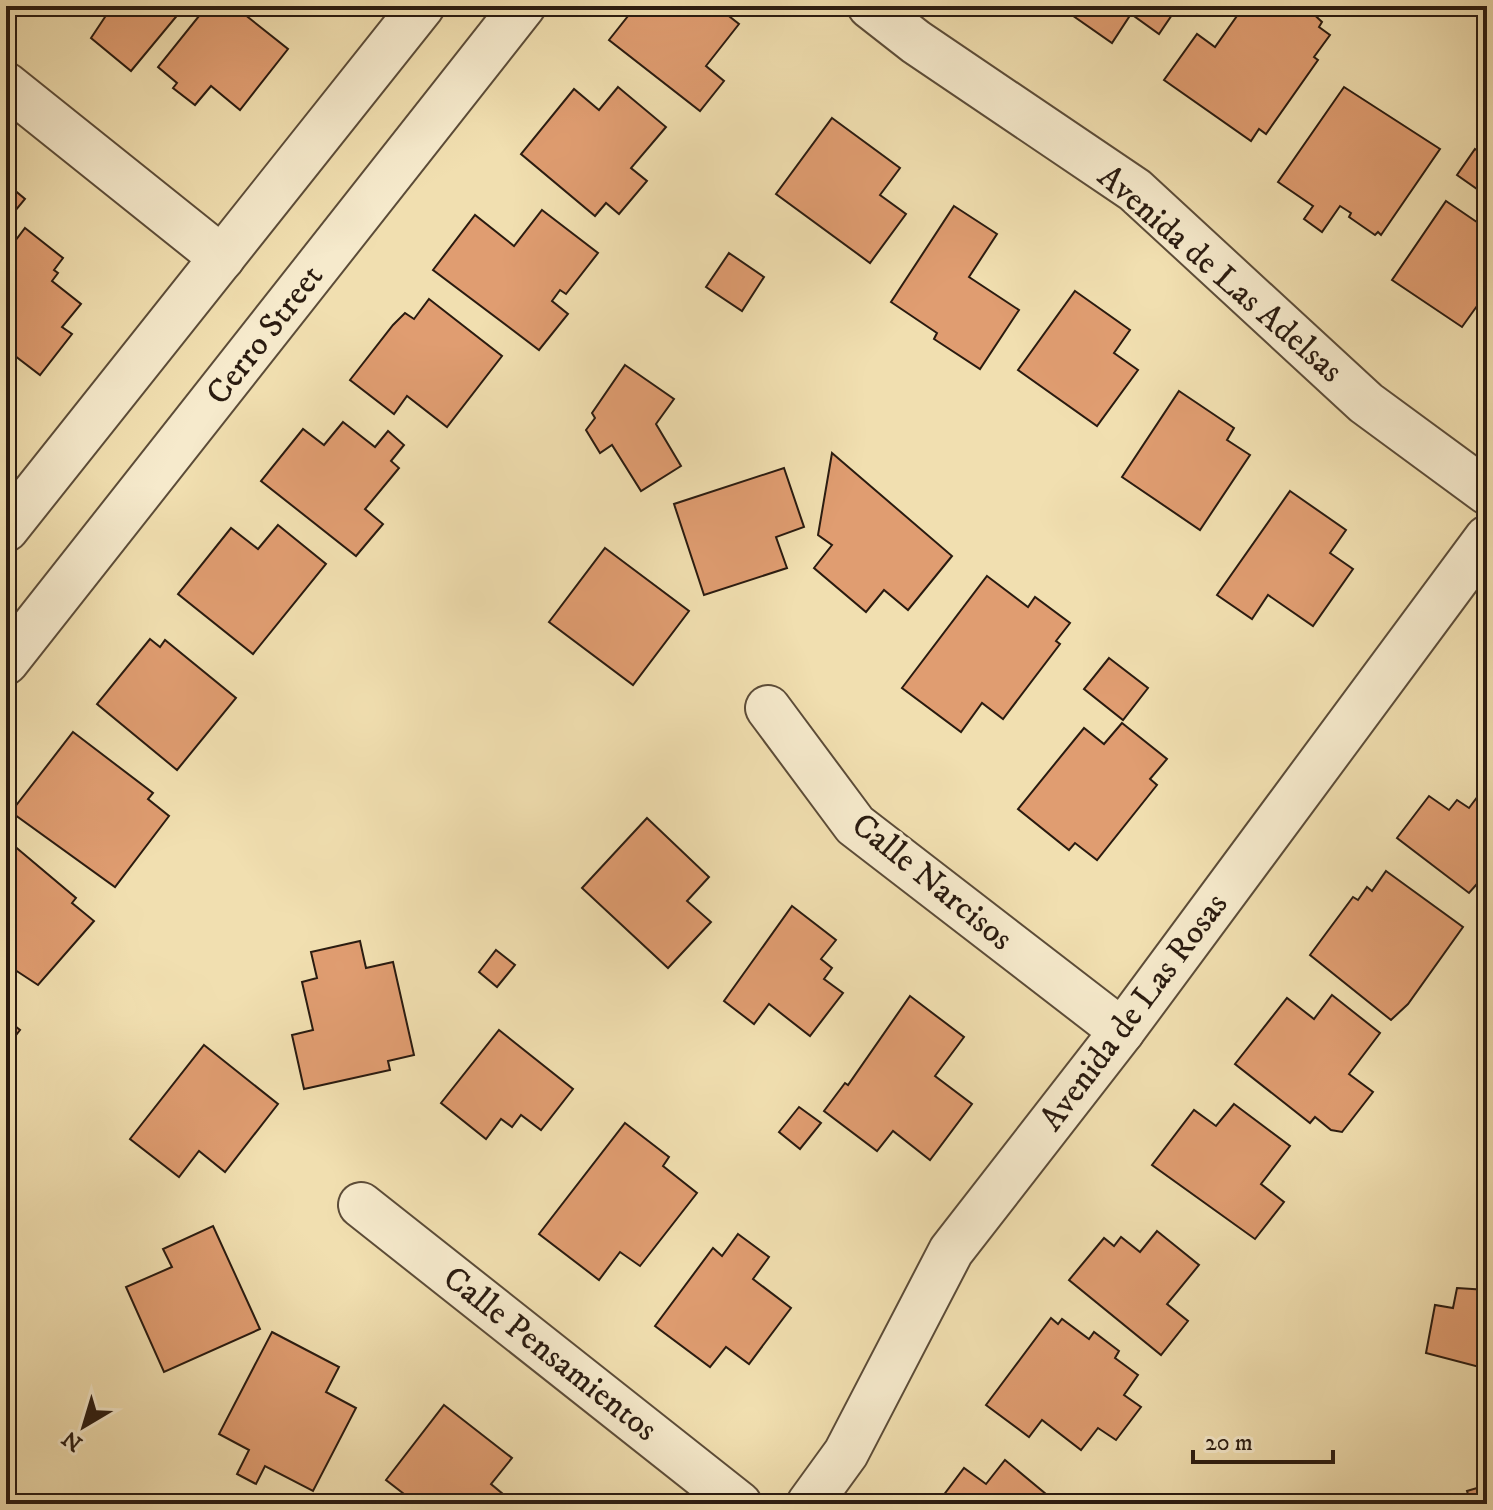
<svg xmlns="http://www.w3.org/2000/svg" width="1493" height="1510" viewBox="0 0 1493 1510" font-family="'IM FELL DW Pica',serif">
  <rect width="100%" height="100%" fill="#f1dfb0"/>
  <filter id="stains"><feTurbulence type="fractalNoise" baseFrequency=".0025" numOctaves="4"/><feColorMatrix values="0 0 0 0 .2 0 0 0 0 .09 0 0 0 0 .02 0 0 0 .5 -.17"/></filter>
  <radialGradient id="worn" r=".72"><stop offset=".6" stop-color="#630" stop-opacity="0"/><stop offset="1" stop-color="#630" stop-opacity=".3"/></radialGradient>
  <g fill="#e09d71" stroke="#2a1b10" stroke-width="2">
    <polygon points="98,6 185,6 131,71 91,38 107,14"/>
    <polygon points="207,6 234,6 288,49 240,110 211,86 195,105 173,88 177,83 158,67"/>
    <polygon points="636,6 656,6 661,10 664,6 675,6 680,10 683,6 716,6 739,24 706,66 724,81 700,111 609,40"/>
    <polygon points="1059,6 1178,6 1159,34 1131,14 1112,43"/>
    <polygon points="1244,6 1305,6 1322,22 1319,27 1330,35 1314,57 1318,60 1266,134 1259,129 1251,141 1164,80 1197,34 1215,47"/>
    <polygon points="618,87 666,127 631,168 647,181 619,214 606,203 595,216 521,154 574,89 599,110"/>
    <polygon points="1344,87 1440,149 1381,235 1378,232 1375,235 1349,217 1351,213 1340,206 1322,232 1304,219 1313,206 1278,182"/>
    <polygon points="832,118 900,168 880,195 906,214 870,263 776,194"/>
    <polygon points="1475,149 1487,157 1487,196 1457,175"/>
    <polygon points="6,183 25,199 6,222"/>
    <polygon points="1446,201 1487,229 1487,302 1482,299 1462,327 1392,280"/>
    <polygon points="954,206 997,234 969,277 1019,310 980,369 934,339 937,333 891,302"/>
    <polygon points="542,210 598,253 566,294 560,290 552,301 568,314 539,350 433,270 475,215 514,246"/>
    <polygon points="25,228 63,258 54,270 58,273 52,281 81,304 62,327 72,334 40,375 6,349 6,253"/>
    <polygon points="729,253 764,277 742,311 706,287"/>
    <polygon points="1075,291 1130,330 1114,353 1138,370 1097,426 1018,370"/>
    <polygon points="429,299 502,356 447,427 407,396 394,414 350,380 393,325 405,313 414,319"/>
    <polygon points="625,365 674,399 656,424 681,466 641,491 612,445 600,453 586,430 595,418 592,413"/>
    <polygon points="1179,391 1234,428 1227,440 1250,455 1200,530 1122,477"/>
    <polygon points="343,422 375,447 388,431 404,445 391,461 399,468 365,509 383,524 356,556 261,481 303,429 324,445"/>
    <polygon points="832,453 952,556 908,610 884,590 866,612 814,568 832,545 818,535"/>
    <polygon points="784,468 804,527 776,537 787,568 704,595 674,504"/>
    <polygon points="1290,491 1346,530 1330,553 1353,569 1313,626 1268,595 1252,619 1217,595"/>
    <polygon points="278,525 326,564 253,654 178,594 231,528 258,549"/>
    <polygon points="605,548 689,611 633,685 549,622"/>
    <polygon points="987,576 1028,607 1035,597 1070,623 1056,641 1060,644 1003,719 982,703 961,732 902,688"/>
    <polygon points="150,639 160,647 165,640 236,698 177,770 97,704"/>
    <polygon points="1109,658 1148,688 1123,720 1084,689"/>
    <polygon points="1122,723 1167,759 1150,779 1157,785 1097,860 1075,843 1069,850 1018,809 1084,728 1104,744"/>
    <polygon points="73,732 153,793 148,799 169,816 115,887 11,812"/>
    <polygon points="1484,788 1487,791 1487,881 1481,889 1476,885 1469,893 1397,838 1429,796 1449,810 1457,800 1469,808"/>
    <polygon points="647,818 709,877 687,901 711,922 668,968 582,888"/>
    <polygon points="6,839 76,898 72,903 94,921 38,985 6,964"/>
    <polygon points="1386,871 1463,927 1408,1004 1391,1020 1310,955 1353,897 1358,900 1367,887 1372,891"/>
    <polygon points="792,906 836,940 821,959 832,968 824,979 843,993 810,1036 769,1004 754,1024 724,1001"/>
    <polygon points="360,941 366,968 393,962 414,1055 388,1061 390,1070 304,1089 292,1035 313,1030 302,982 317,978 311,952"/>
    <polygon points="496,950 515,965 497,987 479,972"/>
    <polygon points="1332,995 1380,1033 1349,1074 1373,1092 1342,1132 1331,1130 1315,1117 1310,1123 1235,1064 1287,998 1314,1019"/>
    <polygon points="910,996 964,1037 935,1076 972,1104 930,1160 893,1131 877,1151 824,1111 845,1083 848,1085"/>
    <polygon points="6,1019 20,1030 6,1048"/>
    <polygon points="499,1030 573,1089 541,1130 521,1115 512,1127 501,1119 486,1139 441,1103"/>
    <polygon points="204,1045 278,1104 225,1172 199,1151 179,1177 130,1139"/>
    <polygon points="1234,1104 1290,1146 1261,1184 1284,1202 1255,1239 1152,1165 1194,1110 1216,1126"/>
    <polygon points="799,1107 821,1123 800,1149 779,1132"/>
    <polygon points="625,1123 669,1157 663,1166 697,1193 640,1266 620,1252 599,1280 539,1234"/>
    <polygon points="213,1226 260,1329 164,1372 126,1287 172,1267 163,1249"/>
    <polygon points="1157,1231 1199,1265 1167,1304 1188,1321 1161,1355 1069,1280 1104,1238 1114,1246 1121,1237 1140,1252"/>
    <polygon points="738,1234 769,1257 753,1279 791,1308 749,1364 726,1347 710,1367 655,1326 713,1248 722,1256"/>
    <polygon points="1457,1288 1487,1290 1487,1369 1426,1353 1435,1305 1453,1308"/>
    <polygon points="1051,1318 1058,1324 1062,1319 1089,1339 1094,1332 1119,1351 1115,1358 1138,1375 1124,1395 1141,1407 1116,1440 1098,1428 1081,1450 1042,1420 1029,1437 986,1405"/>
    <polygon points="272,1332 339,1367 326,1392 356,1408 313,1491 265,1466 256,1484 237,1474 249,1450 219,1434"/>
    <polygon points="444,1405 512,1458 491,1484 515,1504 417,1504 386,1480"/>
    <polygon points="1005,1460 1058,1504 937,1504 964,1468 986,1484"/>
    <polygon points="1487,1485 1487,1504 1471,1504 1467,1491"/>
  </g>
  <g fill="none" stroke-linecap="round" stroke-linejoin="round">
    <defs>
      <g id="minor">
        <polyline points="870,6 916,42 1135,190 1366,403 1487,492"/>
        <polyline points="6,85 222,258"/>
        <polyline points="768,708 855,825 1122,1031"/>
        <polyline points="361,1205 739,1504"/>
        <polyline points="809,1504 846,1453 951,1251 1122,1031 1487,538"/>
      </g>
      <g id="tertiary">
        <polyline points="6,529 422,6"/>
        <polyline points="6,662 523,6"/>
      </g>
    </defs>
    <use href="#minor" stroke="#5c4c38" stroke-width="48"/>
    <use href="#tertiary" stroke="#5c4c38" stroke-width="48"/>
    <use href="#minor" stroke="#f6eacc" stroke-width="44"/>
    <use href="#tertiary" stroke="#f6eacc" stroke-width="44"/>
  </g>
  <g text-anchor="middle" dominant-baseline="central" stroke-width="8" stroke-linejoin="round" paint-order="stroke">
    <g font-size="34" fill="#2a1b10" stroke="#f6eacc">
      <text transform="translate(1220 274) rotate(41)">Avenida de Las Adelsas</text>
      <text transform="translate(265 335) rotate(-52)">Cerro Street</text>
      <text transform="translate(932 882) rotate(39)">Calle Narcisos</text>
      <text transform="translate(1134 1012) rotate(-53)">Avenida de Las Rosas</text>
      <text transform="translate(550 1354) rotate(38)">Calle Pensamientos</text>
    </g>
  </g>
  <rect width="1493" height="1510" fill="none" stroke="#f1dfb0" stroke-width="32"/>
  <rect x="8" y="8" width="1477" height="1494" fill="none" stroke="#2a1b10" stroke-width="4"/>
  <rect x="16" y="16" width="1461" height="1478" fill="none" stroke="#2a1b10" stroke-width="2"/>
  <g transform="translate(84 1426) rotate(218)" stroke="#f6eacc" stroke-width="6" paint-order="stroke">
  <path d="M0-6L14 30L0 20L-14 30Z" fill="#2a1b10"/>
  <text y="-12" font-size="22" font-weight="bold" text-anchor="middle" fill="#2a1b10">N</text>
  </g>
  <path d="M1193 1450v12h140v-12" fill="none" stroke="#2a1b10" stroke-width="4"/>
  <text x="1205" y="1450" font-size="24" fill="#2a1b10" stroke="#f6eacc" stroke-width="6" paint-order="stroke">20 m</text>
  <rect width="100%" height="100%" filter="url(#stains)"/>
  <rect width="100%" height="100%" fill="url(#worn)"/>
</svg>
